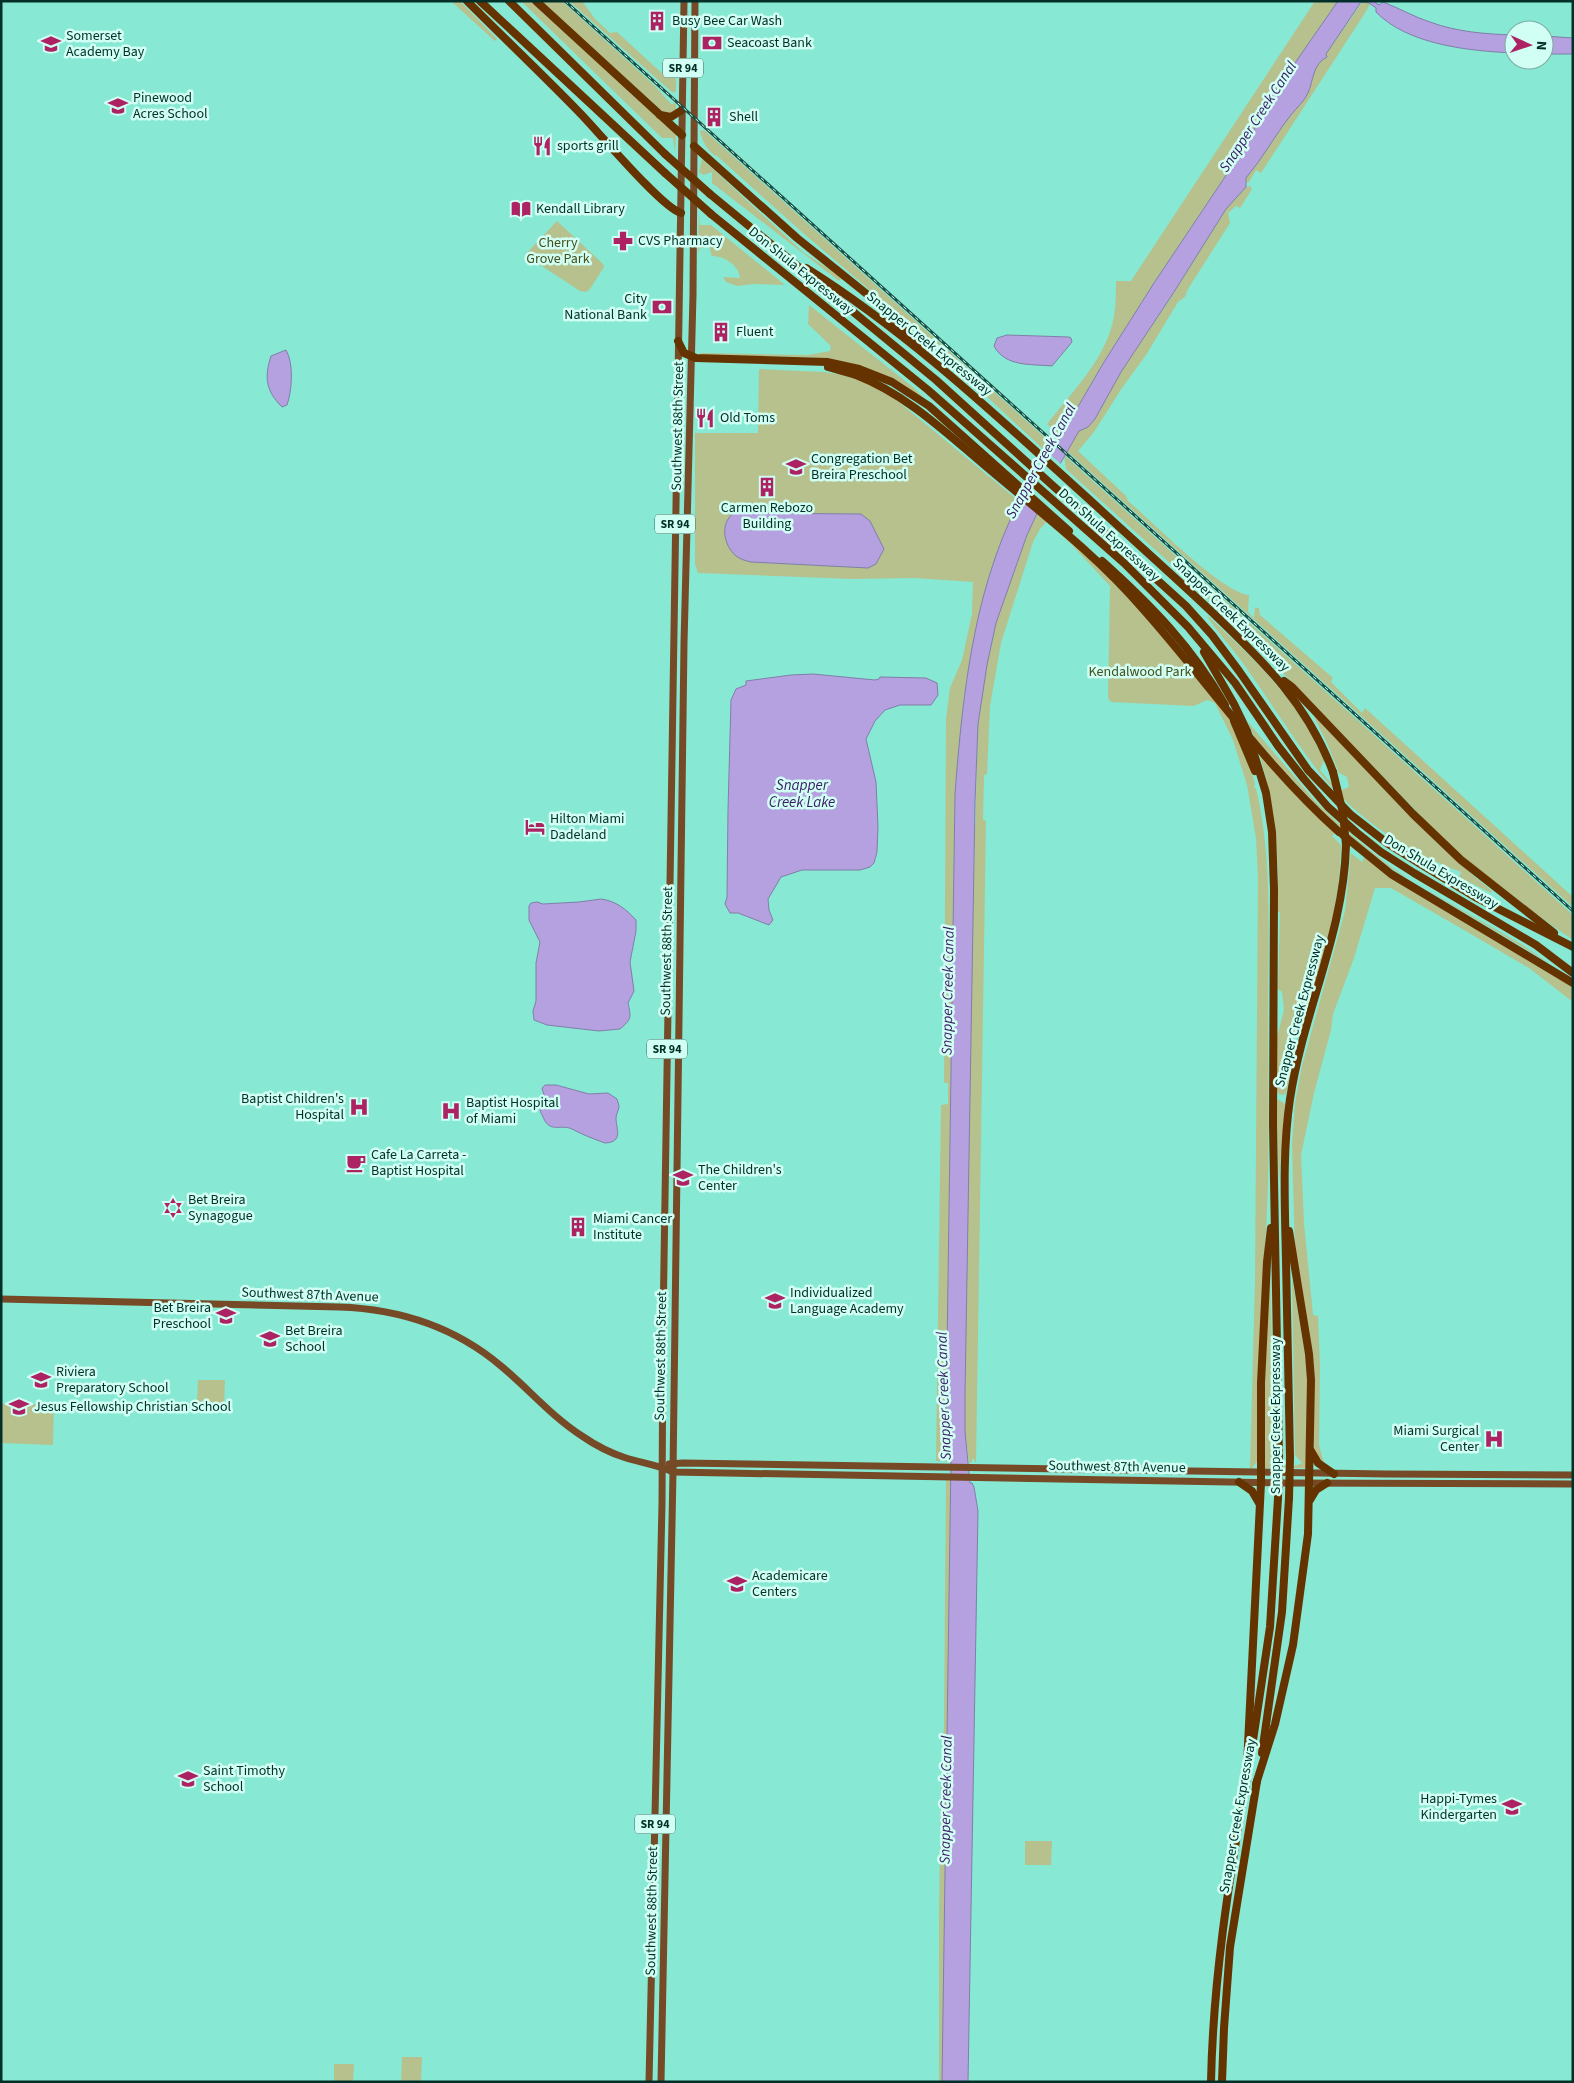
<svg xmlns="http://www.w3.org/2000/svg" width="1574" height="2083" viewBox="0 0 1574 2083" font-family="'Source Sans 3',sans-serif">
  <rect width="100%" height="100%" fill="#87e8d3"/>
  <g fill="#b6c18e">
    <polygon points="451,1 460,1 497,39 495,41"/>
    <polygon points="521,1 533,1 676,133 675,152 673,138 662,138"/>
    <polygon points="540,1 562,1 655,86 671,104 676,103 676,112 672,115 663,112"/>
    <polygon points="569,1 582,1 595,19 610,33 617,32 666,77 676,78 676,92 674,91 673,93"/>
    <path d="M 1315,1 L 1338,1 L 1270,99 L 1245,147 L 1154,283 L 1104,362 L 1055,446 L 1033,475 L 1017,504 L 990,573 L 972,647 L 964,695 L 955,794 L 946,1419 L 951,1462 L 946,1462 L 945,1455 L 941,1455 L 940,1461 L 936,1461 L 941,1105 L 948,1104 L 948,1083 L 944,1083 L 946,719 L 950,688 L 962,660 L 972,614 L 973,582 L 914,578 L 852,579 L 698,573 L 695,564 L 695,433 L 758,433 L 759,369 L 824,372 L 844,375 L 870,384 L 894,398 L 1015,498 L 1020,493 L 1043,449 L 906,321 L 802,232 L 716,155 L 715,156 C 706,148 703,143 700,131 L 704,130 L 1052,444 L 1058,434 L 1047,424 C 1072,392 1107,358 1114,316 C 1116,305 1116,292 1116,281 L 1131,281 Z"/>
    <path d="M 1363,1 L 1370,4 L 1365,13 L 1261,173 L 1256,170 L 1249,182 L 1245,183 L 1246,178 C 1263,158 1275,135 1291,115 C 1297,107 1304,102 1308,93 C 1313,81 1312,63 1327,57 L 1326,54 Z"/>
    <polygon points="702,159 804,253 842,277 839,281 712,183 712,172 703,175 699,172"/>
    <path d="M 1250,186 L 1252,189 L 1240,208 L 1236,206 L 1228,213 L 1230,223 L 1188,289 L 1185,297 L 1178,302 L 1146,355 L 1122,388 L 1094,432 L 1078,451 L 1126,496 L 1128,501 C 1153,522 1222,593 1249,595 L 1248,612 L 1254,618 L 1255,608 L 1259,608 L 1260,615 L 1333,678 L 1331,682 L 1362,713 L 1365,708 L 1573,897 L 1573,907 L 1067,451 L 1079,431 L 1095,419 L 1121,372 L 1168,302 L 1226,209 L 1246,187 Z"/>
    <path d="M 699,214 L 700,225 L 711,225 L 785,285 L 754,284 L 737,286 L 726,282 L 723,277 L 740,278 C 739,265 724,256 712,256 L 708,243 L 704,243 L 703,248 L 700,248 L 698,253 Z"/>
    <polygon points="557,221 603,264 604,267 590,289 586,292 580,291 525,255"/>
    <polygon points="809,305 914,388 924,398 923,399 835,360 807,357 700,355 700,353 808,355 830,351 831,346 808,324"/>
    <path d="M 1064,455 L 1573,915 L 1573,940 C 1530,910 1488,880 1449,845 L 1256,645 L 1192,583 L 1066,469 Z"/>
    <path d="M 1040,508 L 1098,560 L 1226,709 L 1250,767 L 1255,784 L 1254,788 L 1256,788 C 1273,861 1268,936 1268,1010 C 1268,1068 1269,1126 1268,1184 C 1265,1276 1256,1368 1258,1460 L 1252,1468 L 1250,1468 L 1255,1281 L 1258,878 L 1256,838 L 1247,785 L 1233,740 L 1215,703 L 1207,700 L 1194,706 L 1111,702 L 1108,698 L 1110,586 L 1071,544 L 1047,521 L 1040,529 L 1033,542 L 1001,643 L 990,706 L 987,774 L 984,775 L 983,820 L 986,821 L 976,1463 L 973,1458 L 971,1463 L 969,1463 L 965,1432 L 965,1394 L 970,1020 L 978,724 L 987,665 L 996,623 L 1027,535 Z"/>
    <path d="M 1207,615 C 1255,660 1297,698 1324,760 L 1320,770 L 1331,783 L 1342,790 L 1349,787 L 1347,777 L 1339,773 L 1327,743 L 1314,717 L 1315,716 C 1372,775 1427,839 1492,891 L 1491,893 L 1459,877 L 1461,872 C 1403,851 1349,813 1312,763 C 1289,732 1268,698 1245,666 C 1239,656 1208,621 1207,615 Z"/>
    <path d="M 1248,722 L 1316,802 L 1343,828 L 1384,862 L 1412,881 L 1521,944 L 1549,963 L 1384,864 L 1326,816 L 1291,778 L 1286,782 L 1335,833 L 1332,836 L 1341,845 C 1340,899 1327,954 1308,1005 C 1303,1017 1295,1027 1292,1040 L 1298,1042 L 1286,1093 L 1283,1095 L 1279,1094 L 1277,1091 L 1277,1037 L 1284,1010 L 1282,992 L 1278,989 L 1280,912 L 1278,912 L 1278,869 L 1274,819 L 1267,782 L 1256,741 Z"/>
    <polygon points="1351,853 1362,862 1364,858 1366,858 1573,986 1573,1002 1529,968 1464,930 1391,888 1375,888 1354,958 1333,1014 1331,1030 1314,1093 1301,1155 1304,1223 1313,1315 1318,1316 1320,1366 1319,1445 1324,1463 1322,1465 1314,1451 1313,1364 1295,1252 1292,1145 1295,1103 1302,1066 1345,911"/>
    <polygon points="1279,1100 1285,1104 1279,1182 1276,1101"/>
    <path d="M 1270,1262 L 1274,1453 L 1274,1457 L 1269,1463 C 1278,1468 1293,1468 1302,1463 L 1295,1455 L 1292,1278 L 1307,1366 L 1307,1468 L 1264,1468 L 1264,1380 Z"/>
    <polygon points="198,1380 225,1380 224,1407 197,1406"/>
    <polygon points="1,1404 54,1405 53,1445 1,1443"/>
    <polygon points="946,1480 951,1480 942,2082 939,2082 939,1911 941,1778 944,1724"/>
    <polygon points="1025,1841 1052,1841 1051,1865 1025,1865"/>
    <polygon points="402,2057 422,2057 421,2082 401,2082"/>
    <polygon points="334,2064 354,2064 353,2082 334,2082"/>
  </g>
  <g fill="#b5a1e0" stroke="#7f7fa8">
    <path d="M 1338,1 L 1373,1 L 1379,5 L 1383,2 C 1399,8 1414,17 1430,22 C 1457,32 1485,34 1514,35 L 1514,53 C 1470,51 1408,45 1376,12 L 1376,8 L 1369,3 L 1361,2 L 1326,54 L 1327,57 C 1313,63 1313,82 1308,93 C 1304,102 1297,107 1291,115 C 1275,135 1263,158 1246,178 L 1246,187 L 1226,209 L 1174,292 L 1121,372 L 1095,419 L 1088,427 L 1079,431 L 1060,464 L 1027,535 L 996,623 L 987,665 L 978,724 L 975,802 L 965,1394 L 965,1432 L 970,1483 L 972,1483 L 974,1487 L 978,1511 L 968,2082 L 942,2082 L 951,1460 L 946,1419 L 955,794 C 963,688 975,576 1029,483 C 1037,470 1043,456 1055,446 L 1104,362 L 1154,283 L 1245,147 L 1270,99 Z"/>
    <polygon points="1544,36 1573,38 1573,54 1544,54"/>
    <path d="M 1007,335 L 1069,337 L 1071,338 L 1072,342 L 1052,366 C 1031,364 1005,367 994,346 L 997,338 Z"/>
    <path d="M 286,350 C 294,363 292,391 287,405 L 282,407 C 266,391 264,378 271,356 Z"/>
    <path d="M 734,513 L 861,514 L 870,521 L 884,549 L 876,564 L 868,568 L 751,562 C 746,561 740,559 736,556 C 724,546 719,523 734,513 Z"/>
    <polygon points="813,674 875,680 879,679 880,677 926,678 937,683 938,695 931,705 900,705 885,710 875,721 866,739 876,782 878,827 877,852 874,863 870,867 860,870 802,870 781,877 768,899 769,910 773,920 769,925 738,913 730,913 725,904 727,897 728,810 731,700 736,689 746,685 746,681 791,675"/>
    <path d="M 601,899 C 616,901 626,909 636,920 L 636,931 L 630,962 L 634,991 L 628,1003 C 631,1017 632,1019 620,1029 L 599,1031 L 547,1025 L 534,1020 L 533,1011 L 536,1001 L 536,963 L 540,942 L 529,920 L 529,906 L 531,903 L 537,902 L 543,904 L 579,902 Z"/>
    <path d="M 556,1085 L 589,1094 L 608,1093 L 617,1099 L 619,1106 C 619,1110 616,1114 616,1118 C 616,1129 624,1142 605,1143 C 594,1139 583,1135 572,1129 C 562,1124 550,1133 544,1119 C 542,1114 540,1113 540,1108 L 546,1102 L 542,1088 L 545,1085 Z"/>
  </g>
  <polygon fill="#87e8d3" points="1046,451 1062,465 1040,515 1018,497"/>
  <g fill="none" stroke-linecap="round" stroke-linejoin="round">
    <g stroke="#764a26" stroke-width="7">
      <path d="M 1,1299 L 339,1307 C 399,1309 455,1327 501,1366 C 529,1389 551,1416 582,1436 C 595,1445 610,1453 626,1458 C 642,1463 658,1465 673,1472 L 1284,1483 L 1573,1484"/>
      <polyline points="669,1464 683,1463 1387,1474 1573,1475"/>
      <polyline points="649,2082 662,1504 663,1325 684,1"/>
      <polyline points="661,2082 673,1472 684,643 693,295 695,1"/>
    </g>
    <g stroke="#653300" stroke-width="8">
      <path d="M 467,1 C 504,38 542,74 578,111 C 596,129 662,208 681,213"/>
      <polyline points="480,1 665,173"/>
      <polyline points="509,1 665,154"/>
      <polyline points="536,1 682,135"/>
      <polyline points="660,115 671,117 682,110"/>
      <polyline points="694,146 797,238 873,299 920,346"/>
      <polyline points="710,194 936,380 1186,606 1212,635 1239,671 1308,770 1351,815 1387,843 1419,863 1477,898 1573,947"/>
      <polyline points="711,214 928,390 1124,563 1188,627 1235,683 1278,746 1304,779 1328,807 1356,832 1381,852 1414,873 1536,945 1573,973"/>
      <path d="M 806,268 C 911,334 1001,420 1092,502 C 1133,540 1174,576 1214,614 C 1265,663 1308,705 1333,772"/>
      <polyline points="678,341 684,353 696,358 827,362 859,369 892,382 929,406 1069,531"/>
      <polyline points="828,367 856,375"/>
      <path d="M 1102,561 C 1151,605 1192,647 1225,705"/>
      <polyline points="1204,652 1234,704 1247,731 1266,793 1272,832 1274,889 1273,1124 1279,1457"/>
      <polyline points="1284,681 1292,687 1413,814 1461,860 1554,933"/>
      <polyline points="1234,721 1255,771"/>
      <polyline points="1343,835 1391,874 1573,983"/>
      <polyline points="1311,1451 1318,1463 1334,1474"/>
      <path d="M 1290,1457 C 1289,1392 1287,1326 1286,1261 C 1285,1207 1282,1153 1290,1099 C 1303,1012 1344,933 1346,845"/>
      <polyline points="1239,1482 1252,1491 1259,1503"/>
      <polyline points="1310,1500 1316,1490 1327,1483"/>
      <polyline points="1252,1747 1270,1627 1278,1498"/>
      <polyline points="1262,1753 1282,1612 1289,1498"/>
      <polyline points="1256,1784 1275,1724 1293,1645 1308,1534 1311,1380 1309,1354 1289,1231"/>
      <polyline points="1246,1785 1261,1483 1261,1383 1267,1262 1271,1228"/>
      <path d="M 1211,2082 C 1213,1980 1229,1881 1246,1780"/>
      <polyline points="1222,2082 1224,2028 1230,1947 1257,1781"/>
    </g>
    <defs>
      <polyline id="rail" points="565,1 1573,911"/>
    </defs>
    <use href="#rail" stroke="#194f45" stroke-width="3"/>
    <use href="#rail" stroke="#d1fff4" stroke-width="1" stroke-dasharray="4" stroke-linecap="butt"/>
    <g stroke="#653300" stroke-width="8">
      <polyline points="665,154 710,194"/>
      <polyline points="665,173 711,214"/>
      <path d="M 856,375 C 905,394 942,429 982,463 C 1037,510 1095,553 1142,608 C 1208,682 1265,766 1339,832"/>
      <polyline points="1333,772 1343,813 1346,845"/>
      <polyline points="1278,1498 1279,1457"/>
      <polyline points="1289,1498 1290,1457"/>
    </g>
  </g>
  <defs>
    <symbol id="building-bare" viewBox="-9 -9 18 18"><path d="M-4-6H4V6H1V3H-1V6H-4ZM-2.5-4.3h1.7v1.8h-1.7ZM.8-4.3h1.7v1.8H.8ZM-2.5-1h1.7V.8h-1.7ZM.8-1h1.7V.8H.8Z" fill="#ad2263" stroke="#d1fff4" stroke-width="2.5" paint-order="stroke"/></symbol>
    <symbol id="bank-bare" viewBox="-9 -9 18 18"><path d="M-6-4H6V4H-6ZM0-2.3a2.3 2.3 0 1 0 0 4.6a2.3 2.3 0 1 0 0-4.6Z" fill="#ad2263" stroke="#d1fff4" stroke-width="2.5" paint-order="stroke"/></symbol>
    <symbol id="school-bare" viewBox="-9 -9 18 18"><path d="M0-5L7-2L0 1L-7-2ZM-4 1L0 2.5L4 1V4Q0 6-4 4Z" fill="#ad2263" stroke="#d1fff4" stroke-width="2.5" paint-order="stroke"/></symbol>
    <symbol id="restaurant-bare" viewBox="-9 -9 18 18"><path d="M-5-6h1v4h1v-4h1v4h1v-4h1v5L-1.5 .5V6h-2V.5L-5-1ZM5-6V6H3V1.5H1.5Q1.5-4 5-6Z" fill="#ad2263" stroke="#d1fff4" stroke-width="2.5" paint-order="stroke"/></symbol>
    <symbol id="library-bare" viewBox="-9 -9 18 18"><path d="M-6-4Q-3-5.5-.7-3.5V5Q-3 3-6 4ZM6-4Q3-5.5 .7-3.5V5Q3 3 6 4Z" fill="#ad2263" stroke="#d1fff4" stroke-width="2.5" paint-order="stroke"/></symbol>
    <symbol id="pharmacy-bare" viewBox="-9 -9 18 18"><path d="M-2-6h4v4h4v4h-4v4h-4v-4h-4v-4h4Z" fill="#ad2263" stroke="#d1fff4" stroke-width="2.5" paint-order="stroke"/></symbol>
    <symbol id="hotel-bare" viewBox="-9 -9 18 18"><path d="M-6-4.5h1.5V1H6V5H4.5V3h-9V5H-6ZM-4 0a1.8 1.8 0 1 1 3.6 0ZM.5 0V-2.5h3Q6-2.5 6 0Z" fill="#ad2263" stroke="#d1fff4" stroke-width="2.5" paint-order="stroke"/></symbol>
    <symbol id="hospital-bare" viewBox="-9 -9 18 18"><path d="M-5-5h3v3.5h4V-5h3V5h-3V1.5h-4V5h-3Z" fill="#ad2263" stroke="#d1fff4" stroke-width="2.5" paint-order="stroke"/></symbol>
    <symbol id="cafe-bare" viewBox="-9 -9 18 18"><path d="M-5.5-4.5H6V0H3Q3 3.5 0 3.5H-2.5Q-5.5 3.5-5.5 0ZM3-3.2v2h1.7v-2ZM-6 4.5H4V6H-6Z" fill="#ad2263" stroke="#d1fff4" stroke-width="2.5" paint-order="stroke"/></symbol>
    <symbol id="synagogue-bare" viewBox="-9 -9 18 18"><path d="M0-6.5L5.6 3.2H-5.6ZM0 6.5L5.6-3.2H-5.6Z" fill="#ad2263" stroke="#d1fff4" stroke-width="2.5" paint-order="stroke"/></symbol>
  </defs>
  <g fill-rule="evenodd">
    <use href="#building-bare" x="643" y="7" width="28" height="28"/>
    <use href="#bank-bare" x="698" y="29" width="28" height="28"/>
    <use href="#school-bare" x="37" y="30" width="28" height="28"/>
    <use href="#school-bare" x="104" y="92" width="28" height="28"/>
    <use href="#building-bare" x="700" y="103" width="28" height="28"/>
    <use href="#restaurant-bare" x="528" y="132" width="28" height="28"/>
    <use href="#library-bare" x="507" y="195" width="28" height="28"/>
    <use href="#pharmacy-bare" x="609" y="227" width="28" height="28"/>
    <use href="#bank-bare" x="648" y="293" width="28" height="28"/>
    <use href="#building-bare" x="707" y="318" width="28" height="28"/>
    <use href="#restaurant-bare" x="691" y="404" width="28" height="28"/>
    <use href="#school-bare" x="782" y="453" width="28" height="28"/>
    <use href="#building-bare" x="753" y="473" width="28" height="28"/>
    <use href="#hotel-bare" x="521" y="813" width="28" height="28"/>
    <use href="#hospital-bare" x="345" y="1093" width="28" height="28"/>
    <use href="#hospital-bare" x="437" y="1097" width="28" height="28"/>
    <use href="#cafe-bare" x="342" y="1149" width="28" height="28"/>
    <use href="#school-bare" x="669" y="1164" width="28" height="28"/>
    <use href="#synagogue-bare" x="159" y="1194" width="28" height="28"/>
    <use href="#building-bare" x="564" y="1213" width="28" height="28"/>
    <use href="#school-bare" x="761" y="1287" width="28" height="28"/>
    <use href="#school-bare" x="212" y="1302" width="28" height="28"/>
    <use href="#school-bare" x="256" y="1325" width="28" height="28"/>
    <use href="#school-bare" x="27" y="1366" width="28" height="28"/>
    <use href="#school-bare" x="5" y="1393" width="28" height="28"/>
    <use href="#hospital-bare" x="1480" y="1425" width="28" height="28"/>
    <use href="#school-bare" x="723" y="1570" width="28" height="28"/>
    <use href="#school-bare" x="174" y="1765" width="28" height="28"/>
    <use href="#school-bare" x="1498" y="1793" width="28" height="28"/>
  </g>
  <g text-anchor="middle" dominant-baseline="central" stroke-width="5" stroke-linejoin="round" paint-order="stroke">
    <g fill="#d1fff4" stroke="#406d64" stroke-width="1">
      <rect x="663" y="58.5" width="40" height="19" rx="4"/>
      <rect x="655" y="514.5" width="40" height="19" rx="4"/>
      <rect x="647" y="1039.5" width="40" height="19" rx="4"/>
      <rect x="635" y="1814.5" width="40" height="19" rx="4"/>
    </g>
    <g font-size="12" font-weight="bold" fill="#022f27">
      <text x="683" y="68">SR 94</text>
      <text x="675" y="524">SR 94</text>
      <text x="667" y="1049">SR 94</text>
      <text x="655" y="1824">SR 94</text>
    </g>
    <g font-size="14" fill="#022f27" stroke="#d1fff4" text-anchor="start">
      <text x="672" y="21">Busy Bee Car Wash</text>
      <text x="66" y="36">Somerset<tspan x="66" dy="16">Academy Bay</tspan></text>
      <text x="727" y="43">Seacoast Bank</text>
      <text x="133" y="98">Pinewood<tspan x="133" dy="16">Acres School</tspan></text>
      <text x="729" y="117">Shell</text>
      <text x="557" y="146">sports grill</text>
      <text x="536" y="209">Kendall Library</text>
      <text x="638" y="241">CVS Pharmacy</text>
      <text x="647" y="299" text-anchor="end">City<tspan x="647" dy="16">National Bank</tspan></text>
      <text x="736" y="332">Fluent</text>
      <text x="720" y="418">Old Toms</text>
      <text x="811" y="459">Congregation Bet<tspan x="811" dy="16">Breira Preschool</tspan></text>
      <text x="767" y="508" text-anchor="middle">Carmen Rebozo<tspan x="767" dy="16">Building</tspan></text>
      <text x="550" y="819">Hilton Miami<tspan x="550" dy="16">Dadeland</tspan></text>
      <text x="344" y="1099" text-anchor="end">Baptist Children's<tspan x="344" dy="16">Hospital</tspan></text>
      <text x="466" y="1103">Baptist Hospital<tspan x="466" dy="16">of Miami</tspan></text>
      <text x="371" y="1155">Cafe La Carreta -<tspan x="371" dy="16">Baptist Hospital</tspan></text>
      <text x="698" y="1170">The Children's<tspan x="698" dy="16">Center</tspan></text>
      <text x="188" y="1200">Bet Breira<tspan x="188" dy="16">Synagogue</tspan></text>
      <text x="593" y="1219">Miami Cancer<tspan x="593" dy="16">Institute</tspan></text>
      <text x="790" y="1293">Individualized<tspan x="790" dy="16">Language Academy</tspan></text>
      <text x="211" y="1308" text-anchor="end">Bet Breira<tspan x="211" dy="16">Preschool</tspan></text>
      <text x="285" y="1331">Bet Breira<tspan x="285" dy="16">School</tspan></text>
      <text x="56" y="1372">Riviera<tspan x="56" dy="16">Preparatory School</tspan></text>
      <text x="34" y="1407">Jesus Fellowship Christian School</text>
      <text x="1479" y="1431" text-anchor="end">Miami Surgical<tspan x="1479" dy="16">Center</tspan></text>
      <text x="752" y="1576">Academicare<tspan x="752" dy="16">Centers</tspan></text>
      <text x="203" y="1771">Saint Timothy<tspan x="203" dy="16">School</tspan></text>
      <text x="1497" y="1799" text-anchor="end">Happi-Tymes<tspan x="1497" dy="16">Kindergarten</tspan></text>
    </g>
    <g font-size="14" fill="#464f1d" stroke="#d1fff4">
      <text x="558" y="243">Cherry<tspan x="558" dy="16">Grove Park</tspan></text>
      <text x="1140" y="672">Kendalwood Park</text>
    </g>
    <g font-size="14" fill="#022f27" stroke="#d1fff4">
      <text transform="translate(801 271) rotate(39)">Don Shula Expressway</text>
      <text transform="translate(929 344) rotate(39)">Snapper Creek Expressway</text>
      <text transform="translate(678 426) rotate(-89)">Southwest 88th Street</text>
      <text transform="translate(1109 535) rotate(42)">Don Shula Expressway</text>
      <text transform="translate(1231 615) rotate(44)">Snapper Creek Expressway</text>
      <text transform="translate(1441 872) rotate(31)">Don Shula Expressway</text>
      <text transform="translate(667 951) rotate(-89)">Southwest 88th Street</text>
      <text transform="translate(1300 1011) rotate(-75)">Snapper Creek Expressway</text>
      <text transform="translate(310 1295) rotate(2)">Southwest 87th Avenue</text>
      <text transform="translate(661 1356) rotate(-89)">Southwest 88th Street</text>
      <text transform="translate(1276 1416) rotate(-90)">Snapper Creek Expressway</text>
      <text transform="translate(1117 1467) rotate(1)">Southwest 87th Avenue</text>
      <text transform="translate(1238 1816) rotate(-80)">Snapper Creek Expressway</text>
      <text transform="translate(652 1911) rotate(-89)">Southwest 88th Street</text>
    </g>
    <g font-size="15" font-style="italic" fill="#391a63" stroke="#d1fff4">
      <text transform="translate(1258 117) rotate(-57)">Snapper Creek Canal</text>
      <text transform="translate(1041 461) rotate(-61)">Snapper Creek Canal</text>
      <text x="802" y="785">Snapper<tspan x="802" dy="17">Creek Lake</tspan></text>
      <text transform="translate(948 991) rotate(-89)">Snapper Creek Canal</text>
      <text transform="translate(944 1396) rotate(-92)">Snapper Creek Canal</text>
      <text transform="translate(946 1800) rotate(-89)">Snapper Creek Canal</text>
    </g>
  </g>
  <rect width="1574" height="2083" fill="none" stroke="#022f27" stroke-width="5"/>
  <g transform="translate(1529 45) rotate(93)"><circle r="24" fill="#d1fff4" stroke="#7eaca2"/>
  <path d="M0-4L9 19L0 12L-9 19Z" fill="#ad2263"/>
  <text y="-8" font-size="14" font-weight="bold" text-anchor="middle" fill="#022f27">N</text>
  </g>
</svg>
